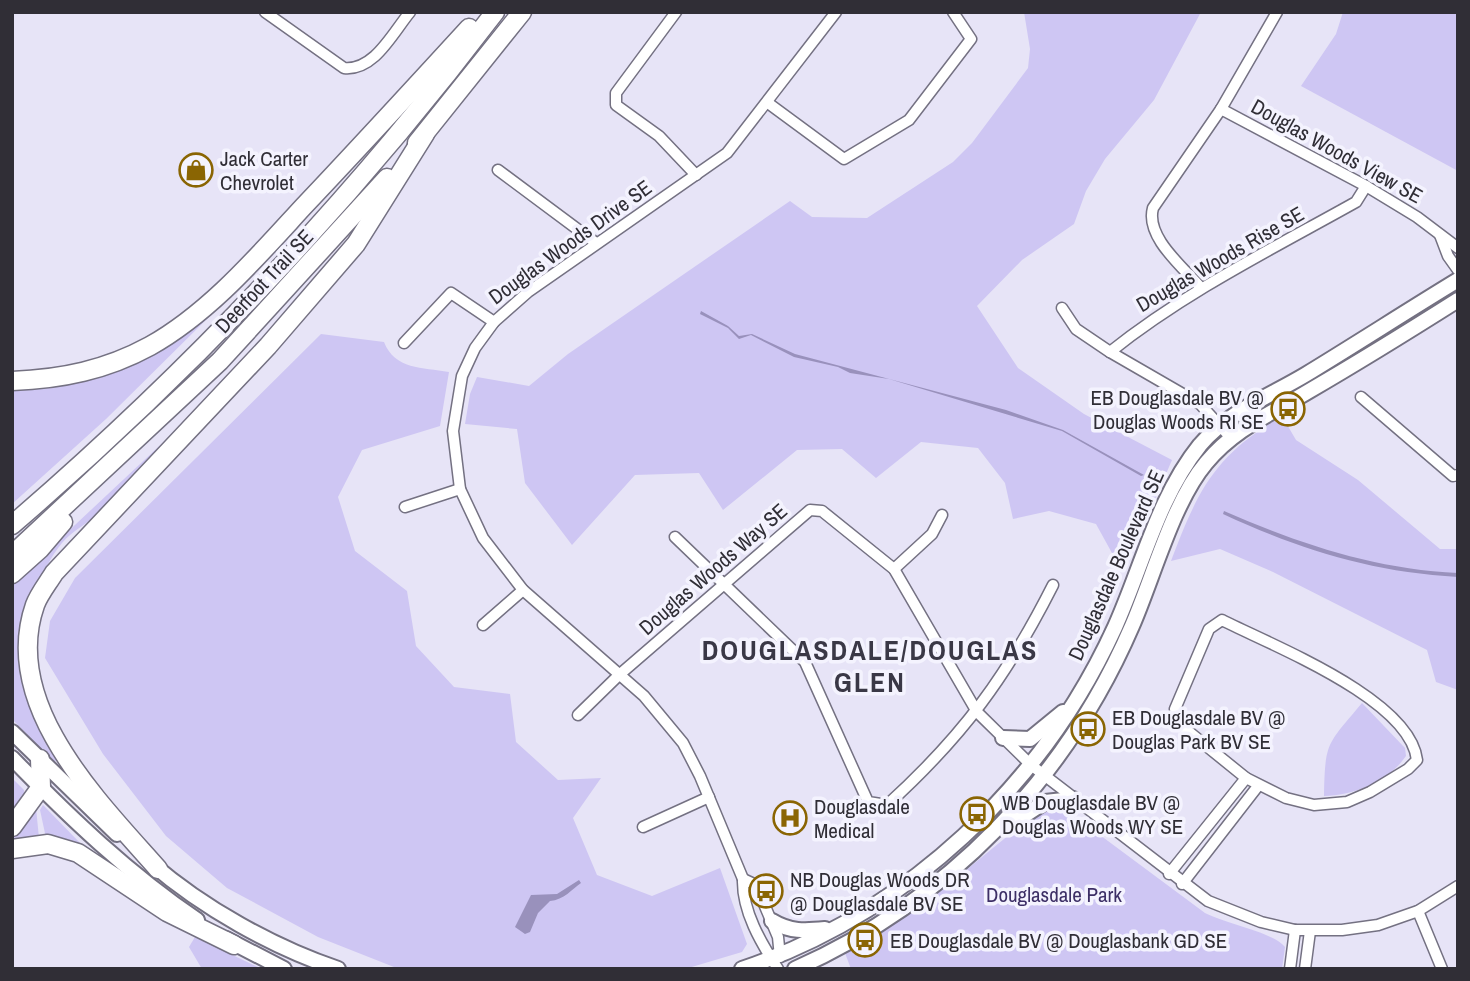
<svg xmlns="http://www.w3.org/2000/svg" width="1470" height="981" viewBox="0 0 1470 981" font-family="'Archivo Narrow',sans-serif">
  <rect width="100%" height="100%" fill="#e7e4f7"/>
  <g fill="#cec6f3">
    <polygon points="1024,12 1201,12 1154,100 1105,159 1086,191 1074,224 1022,260 977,306 1018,368 1084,414 1172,460 1123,573 1096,524 1049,511 1013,519 1005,483 978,448 921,442 876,478 842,449 797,450 723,510 699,473 635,475 572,545 525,483 517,429 465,424 470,394 477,377 529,386 568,354 790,201 812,217 867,218 953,162 972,143 1028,68 1030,49"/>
    <polygon points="1343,12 1458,12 1458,171 1301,86 1336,34"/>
    <polygon points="216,304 219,307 106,419 12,504 12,389 55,386"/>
    <path d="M 321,334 L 384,342 C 395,370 422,367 449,372 L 440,426 L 362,450 L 338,497 L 355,551 L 407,591 L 416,646 L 454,687 L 510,694 L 516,742 L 558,780 L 601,778 L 573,818 L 597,875 L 652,896 L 720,868 L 747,944 L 742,952 L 685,969 L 399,969 L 318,937 L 227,888 L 166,836 L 103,754 L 45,658 L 50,621 L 75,578 Z"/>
    <path d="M 1282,416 L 1296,440 L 1358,480 L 1440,549 L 1458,549 L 1458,690 L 1436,682 L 1427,650 L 1273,572 L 1220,549 L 1171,561 C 1198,490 1214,456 1282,416 Z"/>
    <path d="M 187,420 C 159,450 132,482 103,510 C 90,522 73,530 62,543 C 50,557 43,574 36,590 C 7,654 19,703 58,759 L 54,762 L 12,719 L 12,584 Z"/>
    <path d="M 1362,703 L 1405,748 L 1406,756 C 1388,782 1354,795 1324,796 C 1325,741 1327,745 1362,703 Z"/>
    <polygon points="12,778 24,790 24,799 12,814"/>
    <polygon points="43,805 82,845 80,848 46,838 40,810"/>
    <path d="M 1052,807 L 1077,818 L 1205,913 C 1226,924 1273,932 1285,947 L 1282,969 L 851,969 L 845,953 L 932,898 L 1038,811 Z"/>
    <polygon points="36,808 39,838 15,841 13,837"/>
    <polygon points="195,937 262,969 202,969 189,947"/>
  </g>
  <g fill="#9991bc">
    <polygon points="701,311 728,326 739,336 752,334 795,354 1006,410 1063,430 1144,475 1141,476 1062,431 889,379 850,373 838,367 794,357 751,335 739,339 728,328 700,314"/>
    <path d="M 1224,511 C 1300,544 1374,569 1458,573 L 1458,577 C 1371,572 1301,550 1223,514 Z"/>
    <path d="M 579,880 L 581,883 C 572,889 564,900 550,901 L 538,913 L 530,932 L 525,934 L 515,927 L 531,895 L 557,894 Z"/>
  </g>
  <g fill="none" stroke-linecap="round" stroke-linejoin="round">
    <defs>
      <g id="street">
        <path d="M 265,12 L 344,68 C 374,71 392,34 410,12"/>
        <polyline points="676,12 616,93 616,105 659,136 696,175"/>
        <polyline points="768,103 844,159 909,120 971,39 953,12"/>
        <polyline points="1221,109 1277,12"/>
        <polyline points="498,170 596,243"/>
        <polyline points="1440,235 1448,256 1458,270"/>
        <path d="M 1201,288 C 1183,267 1145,237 1153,208 L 1221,109 L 1366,186 L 1417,217 L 1458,248"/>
        <polyline points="1062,308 1076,329 1110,352"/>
        <polyline points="404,343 451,293 494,322"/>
        <polyline points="1361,397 1453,476 1458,475"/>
        <path d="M 1230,437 L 1200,404 L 1110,352 C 1185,292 1272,249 1356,202 L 1366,186"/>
        <polyline points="405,507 460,489"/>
        <path d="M 675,537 L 805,662 L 868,802 L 887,805 C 963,736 1007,676 1053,585"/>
        <polyline points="894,569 932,534 942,515"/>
        <path d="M 1222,620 C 1273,646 1410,699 1417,760 L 1408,769 L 1370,792 L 1347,802 L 1314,805 L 1286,798 L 1246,778 L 1178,723 L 1175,709 L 1209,629 Z"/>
        <polyline points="483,625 523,590"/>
        <polyline points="578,715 619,675 810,510 822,511 894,569 977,712 1031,765 1208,901 1261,922 1295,930 1342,930 1378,925 1418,911 1458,886"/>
        <polyline points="643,827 709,797"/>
        <polyline points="1169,874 1246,778"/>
        <polyline points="743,879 756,885 778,937 780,957"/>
        <polyline points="1182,884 1258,786"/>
        <polyline points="1418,911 1442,969"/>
        <path d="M 778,969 C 761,943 742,911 743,879 L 700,776 L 683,743 L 644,696 L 523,590 L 483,538 L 460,489 L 453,431 L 462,376 L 475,348 L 494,322 L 528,292 L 727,153 L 836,12"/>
        <polyline points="1290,969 1295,930"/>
        <polyline points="1305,969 1310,931"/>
      </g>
      <g id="secondary">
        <polyline points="12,732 117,834"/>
        <polyline points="1003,738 1030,739 1063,712"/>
        <path d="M 12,758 C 69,817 129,874 197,920"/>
        <polyline points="1008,826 1045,802 1073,799"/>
        <path d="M 151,863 C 203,908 273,947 338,969"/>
        <path d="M 772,921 C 790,932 805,931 825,929"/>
        <polyline points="226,939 284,969"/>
        <path d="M 742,969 C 907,913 1043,785 1115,627 C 1142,567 1158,497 1200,445 C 1228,412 1268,397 1305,375 C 1356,344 1407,311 1458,280"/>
        <path d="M 795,969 C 948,901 1066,779 1132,626 C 1153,578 1173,502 1206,463 C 1235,428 1271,414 1309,391 C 1359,362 1409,331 1458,300"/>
      </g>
      <g id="highway">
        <polyline points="417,143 522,12"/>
        <path d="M 12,381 C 62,379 106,370 150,346 C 209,313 257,257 303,207 C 359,148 414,88 469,28"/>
        <path d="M 12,525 C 190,372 353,199 495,12"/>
        <polyline points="12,555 220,361 387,178"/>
        <polyline points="12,574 40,549 63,522"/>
        <polyline points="12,827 41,787 40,759"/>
        <polyline points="12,849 48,844 78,853 167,912 234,945"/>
        <path d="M 158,869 C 99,802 0,705 35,605 C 39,594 48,583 54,573 L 268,346 L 356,244 L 425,134"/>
      </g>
    </defs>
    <use href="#street" stroke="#747182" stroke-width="13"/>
    <use href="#secondary" stroke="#747182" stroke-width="18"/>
    <use href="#highway" stroke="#747182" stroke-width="21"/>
    <use href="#street" stroke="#fff" stroke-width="10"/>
    <use href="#secondary" stroke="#fff" stroke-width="14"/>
    <use href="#highway" stroke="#fff" stroke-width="18"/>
  </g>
  <defs>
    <symbol id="shop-ring" viewBox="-11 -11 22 22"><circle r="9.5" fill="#f4f3fe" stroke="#8a6503" stroke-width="1.5"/><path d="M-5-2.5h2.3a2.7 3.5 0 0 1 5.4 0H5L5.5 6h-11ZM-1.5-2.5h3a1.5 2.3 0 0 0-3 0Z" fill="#8a6503"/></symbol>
    <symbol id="bus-ring" viewBox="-11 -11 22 22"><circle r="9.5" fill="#f4f3fe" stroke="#8a6503" stroke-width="1.5"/><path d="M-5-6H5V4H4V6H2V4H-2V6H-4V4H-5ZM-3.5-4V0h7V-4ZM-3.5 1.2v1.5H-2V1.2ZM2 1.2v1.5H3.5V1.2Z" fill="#8a6503"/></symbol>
    <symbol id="hospital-ring" viewBox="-11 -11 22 22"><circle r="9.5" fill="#f4f3fe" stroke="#8a6503" stroke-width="1.5"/><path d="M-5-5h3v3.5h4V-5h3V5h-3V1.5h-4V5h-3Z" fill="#8a6503"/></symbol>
  </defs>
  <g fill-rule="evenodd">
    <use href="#shop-ring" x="177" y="151" width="38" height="38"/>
    <use href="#bus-ring" x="1269" y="390" width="38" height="38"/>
    <use href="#bus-ring" x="1069" y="710" width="38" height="38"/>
    <use href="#bus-ring" x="958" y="795" width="38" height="38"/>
    <use href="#hospital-ring" x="771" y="799" width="38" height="38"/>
    <use href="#bus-ring" x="747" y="872" width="38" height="38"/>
    <use href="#bus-ring" x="846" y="921" width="38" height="38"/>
  </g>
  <g text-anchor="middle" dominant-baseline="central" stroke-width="7" stroke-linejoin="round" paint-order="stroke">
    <g font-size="21" fill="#302e36" stroke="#f4f3fe">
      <text transform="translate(1337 151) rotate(29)">Douglas Woods View SE</text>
      <text transform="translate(570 242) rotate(-36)">Douglas Woods Drive SE</text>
      <text transform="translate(1220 259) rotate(-30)">Douglas Woods Rise SE</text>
      <text transform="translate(264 281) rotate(-47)">Deerfoot Trail SE</text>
      <text transform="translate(1116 565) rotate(-66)">Douglasdale Boulevard SE</text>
      <text transform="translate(713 569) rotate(-41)">Douglas Woods Way SE</text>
    </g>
    <g font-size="21" fill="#302e36" stroke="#f4f3fe" text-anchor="start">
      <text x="220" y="158">Jack Carter<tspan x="220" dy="24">Chevrolet</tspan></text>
      <text x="1264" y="397" text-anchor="end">EB Douglasdale BV @<tspan x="1264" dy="24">Douglas Woods RI SE</tspan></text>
      <text x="1112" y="717">EB Douglasdale BV @<tspan x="1112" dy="24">Douglas Park BV SE</tspan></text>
      <text x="1002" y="802">WB Douglasdale BV @<tspan x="1002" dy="24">Douglas Woods WY SE</tspan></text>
      <text x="814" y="806">Douglasdale<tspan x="814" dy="24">Medical</tspan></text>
      <text x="790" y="879">NB Douglas Woods DR<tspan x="790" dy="24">@ Douglasdale BV SE</tspan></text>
      <text x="890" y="940">EB Douglasdale BV @ Douglasbank GD SE</text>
    </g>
    <g font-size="21" fill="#3d2f66" stroke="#f4f3fe">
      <text x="1054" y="894">Douglasdale Park</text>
    </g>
    <g font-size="28" font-weight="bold" letter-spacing="2" fill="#3a3846" stroke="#f4f3fe">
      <text x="870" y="650">DOUGLASDALE/DOUGLAS<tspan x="870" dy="32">GLEN</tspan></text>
    </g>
  </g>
  <rect width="1470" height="981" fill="none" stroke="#302e36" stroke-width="28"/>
</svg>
